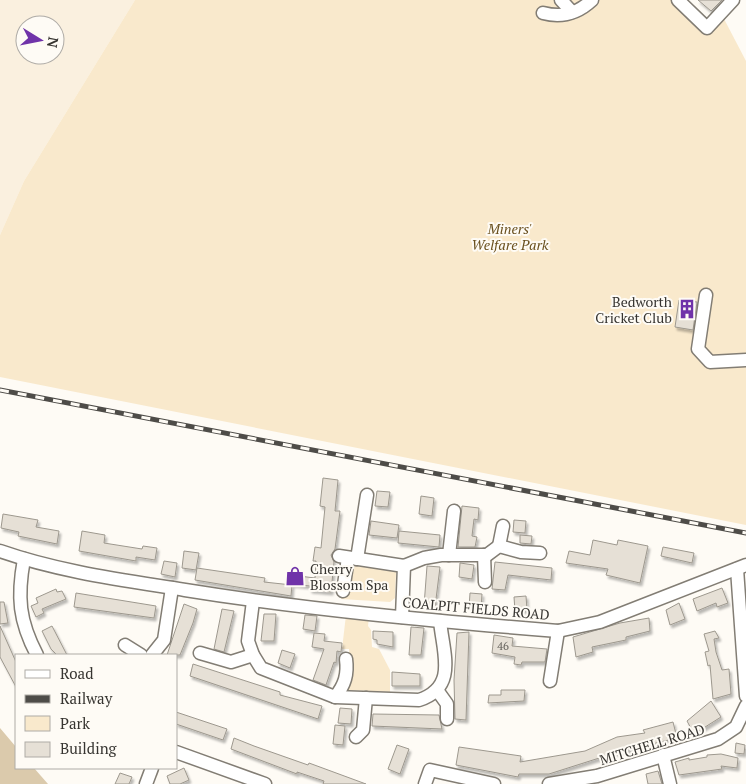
<svg xmlns="http://www.w3.org/2000/svg" width="746" height="784" viewBox="0 0 746 784" font-family="'PT Serif',serif">
  <defs>
    <filter id="shadow"><feDropShadow dx="2" dy="3" stdDeviation="1" flood-color="#0004"/></filter>
  </defs>
  <rect width="100%" height="100%" fill="#fefbf5"/>
  <path fill="#faf0df" fill-rule="evenodd" d="M 0,0 L 135,0 L 24,181 L 0,235 ZM 25,25 L 55,25 L 55,55 L 25,55 Z"/>
  <g fill="#f9e9cc">
    <polygon points="135,0 683,0 709,33 723,17 746,61 746,525 0,377 0,235 24,181"/>
    <polygon points="351,565 396,572 395,598 390,602 341,599"/>
    <polygon points="346,615 369,617 368,626 371,630 372,647 379,649 390,670 390,692 345,690 350,667 349,649 342,649"/>
  </g>
  <polygon fill="#dbcaac" points="0,728 16,747 16,768 34,768 48,784 0,784"/>
  <g fill="#e6e0d6" stroke="#9d988e" filter="url(#shadow)">
    <polygon points="698,0 722,0 711,11"/>
    <polygon points="679,300 697,302 693,330 675,327"/>
    <polygon points="323,478 338,480 335,511 340,511 335,549 331,555 334,562 331,592 310,590 310,586 290,584 291,575 315,578 316,561 313,561 315,547 321,548 325,507 320,506"/>
    <polygon points="377,491 390,492 388,507 375,506"/>
    <polygon points="421,496 434,498 432,516 419,514"/>
    <polygon points="462,506 479,508 478,520 474,519 472,536 477,537 475,547 458,547"/>
    <polygon points="3,514 38,520 36,527 59,531 57,544 18,536 19,532 1,528"/>
    <polygon points="514,520 526,521 525,533 513,532"/>
    <polygon points="371,521 399,525 397,538 369,535"/>
    <polygon points="82,531 105,535 104,543 142,549 143,546 157,548 155,560 136,557 136,561 79,551"/>
    <polygon points="399,531 440,535 439,547 398,543"/>
    <polygon points="520,535 532,536 531,544 520,543"/>
    <polygon points="593,540 617,545 618,540 648,546 640,583 606,575 608,569 566,563 569,551 590,555"/>
    <polygon points="663,547 694,553 692,563 661,556"/>
    <polygon points="184,551 199,553 196,570 182,568"/>
    <polygon points="164,561 177,563 175,577 161,574"/>
    <polygon points="495,562 552,568 551,580 508,575 505,590 492,589"/>
    <polygon points="460,563 474,565 472,579 459,577"/>
    <polygon points="427,566 440,567 435,607 424,606"/>
    <polygon points="197,568 265,578 264,582 292,585 291,596 195,580"/>
    <polygon points="722,588 728,603 717,607 716,603 697,611 693,599"/>
    <polygon points="56,589 57,592 62,591 66,599 42,609 44,613 36,617 31,606 38,603 36,598"/>
    <polygon points="76,593 156,606 154,618 74,607"/>
    <polygon points="470,593 482,594 481,609 469,608"/>
    <polygon points="526,596 527,610 515,611 514,597"/>
    <polygon points="0,602 4,602 8,623 0,624"/>
    <polygon points="679,603 685,619 670,625 666,610"/>
    <polygon points="184,604 197,609 193,623 180,655 167,655"/>
    <polygon points="222,609 234,611 224,652 214,649"/>
    <polygon points="264,614 276,614 274,641 261,641"/>
    <polygon points="305,615 317,616 315,631 303,629"/>
    <polygon points="649,618 650,631 626,637 626,640 592,647 593,652 576,657 573,637 620,623"/>
    <polygon points="0,626 16,662 16,687 0,657"/>
    <polygon points="52,626 67,655 57,655 51,649 42,631"/>
    <polygon points="411,627 424,628 421,655 409,655"/>
    <polygon points="373,631 393,632 393,647 377,644 377,640 373,639"/>
    <polygon points="715,631 719,638 714,639 716,652 722,670 729,669 731,694 713,699 710,665 708,666 705,652 709,651 704,634"/>
    <polygon points="469,632 466,720 455,719 454,680 457,633"/>
    <polygon points="314,633 325,634 324,641 342,643 341,652 337,651 336,663 334,662 326,685 313,680 324,649 312,647"/>
    <polygon points="494,635 513,638 512,646 547,649 545,662 522,662 521,665 514,664 515,657 492,653"/>
    <polygon points="282,650 295,654 290,668 278,663"/>
    <polygon points="193,664 280,692 280,695 322,706 318,719 190,676"/>
    <polygon points="392,672 420,674 420,686 392,686"/>
    <polygon points="501,690 525,690 524,701 488,703 489,695 501,695"/>
    <polygon points="711,701 721,717 694,734 687,721"/>
    <polygon points="340,708 352,709 351,724 338,723"/>
    <polygon points="176,712 227,729 223,740 176,724"/>
    <polygon points="373,714 439,715 442,729 372,726"/>
    <polygon points="673,722 677,738 615,753 549,774 519,774 518,777 456,765 459,747 521,756 520,762 585,751 617,737 645,733 643,730"/>
    <polygon points="335,725 345,726 343,745 333,744"/>
    <polygon points="234,738 254,746 308,765 309,763 366,784 323,784 324,781 297,772 297,774 231,749"/>
    <polygon points="736,743 745,745 744,754 735,753"/>
    <polygon points="397,745 409,749 400,774 388,769"/>
    <polygon points="721,754 738,758 737,768 721,766 722,769 679,775 675,762 689,758 689,760 707,757 707,755"/>
    <polygon points="184,768 189,780 180,784 170,784 167,776"/>
    <polygon points="658,771 662,784 648,784 646,774"/>
    <polygon points="120,773 132,777 129,784 115,784"/>
  </g>
  <g fill="none" stroke-linecap="round" stroke-linejoin="round">
    <defs>
      <g id="minor">
        <polyline points="561,0 572,12"/>
        <polyline points="678,0 707,28 733,0"/>
        <path d="M 543,13 C 562,18 577,14 592,0"/>
        <polyline points="706,295 698,349 710,362 746,360"/>
        <polyline points="499,546 503,526"/>
        <path d="M 0,551 C 60,572 123,580 185,590 C 309,610 434,621 558,631 L 600,622 L 746,565"/>
        <polyline points="449,555 454,511"/>
        <polyline points="484,555 485,582"/>
        <polyline points="339,556 404,566 424,558 441,555 487,555 499,546 521,552 540,553"/>
        <path d="M 24,559 C 17,597 19,621 37,655"/>
        <polyline points="357,559 367,495"/>
        <polyline points="737,569 746,696"/>
        <polyline points="343,591 348,558"/>
        <path d="M 253,601 L 248,641 L 253,655 L 261,668 L 335,697 L 419,700 C 458,687 443,653 440,621"/>
        <polyline points="402,617 404,566"/>
        <polyline points="125,645 141,655"/>
        <polyline points="200,653 231,662 253,655"/>
        <polyline points="152,655 164,640 172,588"/>
        <polyline points="550,681 558,631"/>
        <polyline points="437,690 447,704 447,719"/>
        <path d="M 335,697 C 345,685 348,674 346,659"/>
        <polyline points="356,737 363,730 366,698"/>
        <polyline points="176,752 265,784"/>
        <polyline points="663,755 670,784"/>
        <polyline points="146,784 152,768"/>
        <polyline points="425,784 430,770 494,784"/>
        <polyline points="549,784 597,776 718,739 736,727 746,706"/>
      </g>
    </defs>
    <use href="#minor" stroke="#827d74" stroke-width="15"/>
    <use href="#minor" stroke="#fff" stroke-width="12"/>
    <defs>
      <polyline id="rail" points="0,390 746,533"/>
    </defs>
    <use href="#rail" stroke="#4e4c48" stroke-width="5"/>
    <use href="#rail" stroke="#fefbf5" stroke-width="3" stroke-dasharray="9" stroke-linecap="butt"/>
  </g>
  <defs>
    <symbol id="building-bare" viewBox="-9 -9 18 18"><path d="M-4-6H4V6H1V3H-1V6H-4ZM-2.5-4.3h1.7v1.8h-1.7ZM.8-4.3h1.7v1.8H.8ZM-2.5-1h1.7V.8h-1.7ZM.8-1h1.7V.8H.8Z" fill="#7033a9" stroke="#fefbf5" stroke-width="2.5" paint-order="stroke"/></symbol>
    <symbol id="shop-bare" viewBox="-9 -9 18 18"><path d="M-5-2.5h2.3a2.7 3.5 0 0 1 5.4 0H5L5.5 6h-11ZM-1.5-2.5h3a1.5 2.3 0 0 0-3 0Z" fill="#7033a9" stroke="#fefbf5" stroke-width="2.5" paint-order="stroke"/></symbol>
  </defs>
  <g fill-rule="evenodd">
    <use href="#building-bare" x="673" y="295" width="28" height="28"/>
    <use href="#shop-bare" x="281" y="562" width="28" height="28"/>
  </g>
  <g text-anchor="middle" dominant-baseline="central" stroke-width="4" stroke-linejoin="round" paint-order="stroke">
    <g font-size="11" fill="#625f5a">
      <text x="503" y="646">46</text>
    </g>
    <g font-size="14" font-style="italic" fill="#6a501e" stroke="#fefbf5">
      <text x="510" y="228">Miners'<tspan x="510" dy="16">Welfare Park</tspan></text>
    </g>
    <g font-size="14" fill="#363430" stroke="#fefbf5" text-anchor="end">
      <text x="672" y="301">Bedworth<tspan x="672" dy="16">Cricket Club</tspan></text>
      <text x="310" y="568" text-anchor="start">Cherry<tspan x="310" dy="16">Blossom Spa</tspan></text>
    </g>
    <g font-size="14" fill="#363430" stroke="#fefbf5">
      <text transform="translate(476 608) rotate(5)">COALPIT FIELDS ROAD</text>
      <text transform="translate(652 744) rotate(-17)">MITCHELL ROAD</text>
    </g>
  </g>
  <rect x="15" y="654" width="162" height="115" fill="#fefbf5" stroke="#aeaba6"/>
  <rect x="25" y="670" width="25" height="8" fill="#ffffff" stroke="#aeaba6"/>
  <text x="60" y="679" font-size="15" fill="#363430">Road</text>
  <rect x="25" y="695" width="25" height="8" fill="#4e4c48" stroke="#aeaba6"/>
  <text x="60" y="704" font-size="15" fill="#363430">Railway</text>
  <rect x="25" y="716" width="25" height="15" fill="#f9e9cc" stroke="#aeaba6"/>
  <text x="60" y="729" font-size="15" fill="#363430">Park</text>
  <rect x="25" y="742" width="25" height="15" fill="#e6e0d6" stroke="#aeaba6"/>
  <text x="60" y="754" font-size="15" fill="#363430">Building</text>
  <g transform="translate(40 40) rotate(100)"><circle r="24" fill="#fefbf5" stroke="#aeaba6"/>
  <path d="M0-4L9 19L0 12L-9 19Z" fill="#7033a9"/>
  <text y="-8" font-size="14" font-weight="bold" text-anchor="middle" fill="#363430">N</text>
  </g>
</svg>
